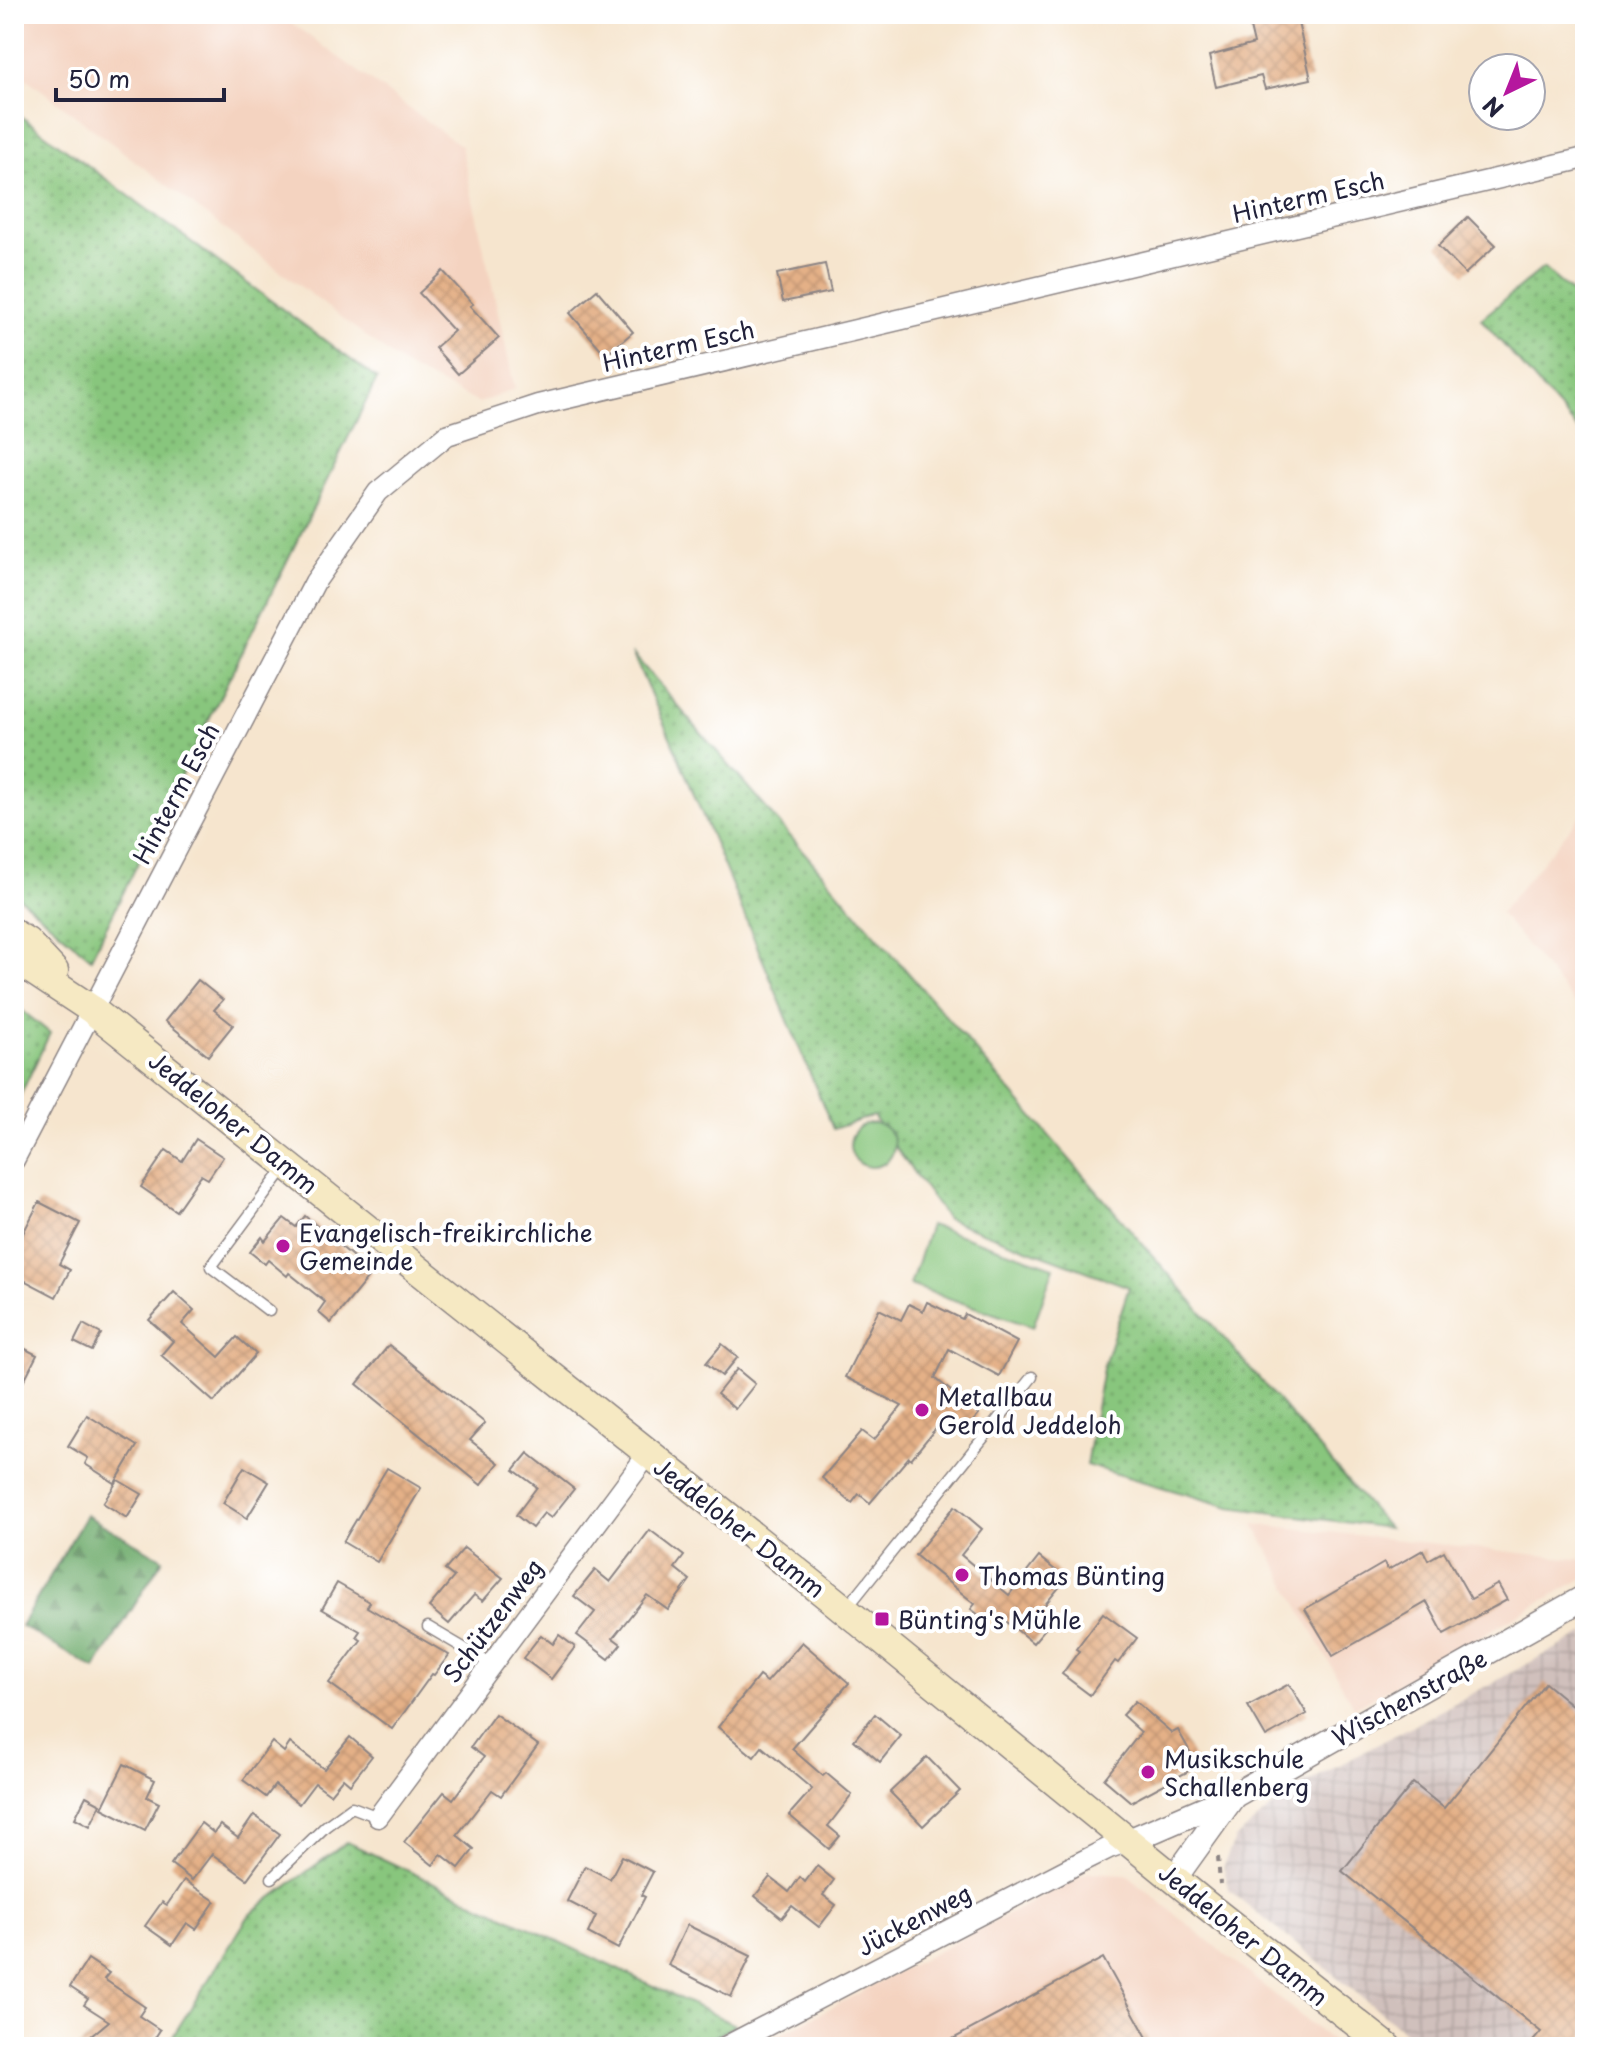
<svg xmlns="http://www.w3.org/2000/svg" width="1599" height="2061" viewBox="0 0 1599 2061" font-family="'Playpen Sans',sans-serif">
  <defs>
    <pattern id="industrial-grid" width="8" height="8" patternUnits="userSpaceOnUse" patternTransform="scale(2)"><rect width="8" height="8" fill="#d0c0bc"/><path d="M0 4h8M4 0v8" fill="none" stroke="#b2a5a2"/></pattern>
    <pattern id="grass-dots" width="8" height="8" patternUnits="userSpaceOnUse" patternTransform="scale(2)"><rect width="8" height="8" fill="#88c67d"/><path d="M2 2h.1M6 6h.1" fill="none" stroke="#6fa068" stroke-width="1.8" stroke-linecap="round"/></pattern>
    <pattern id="forest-firs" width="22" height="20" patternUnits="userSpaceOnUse" patternTransform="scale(2)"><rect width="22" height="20" fill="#6eab6c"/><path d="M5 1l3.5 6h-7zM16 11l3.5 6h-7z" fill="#5a8b5a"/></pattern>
    <pattern id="building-cross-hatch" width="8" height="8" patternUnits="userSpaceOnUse" patternTransform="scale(2)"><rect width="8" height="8" fill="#e4b087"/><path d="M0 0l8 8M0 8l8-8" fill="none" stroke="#c39775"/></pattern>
  </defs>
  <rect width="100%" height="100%" fill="#fff"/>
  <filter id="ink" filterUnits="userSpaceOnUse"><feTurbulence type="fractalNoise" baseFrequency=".0125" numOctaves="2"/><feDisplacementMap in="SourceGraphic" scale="16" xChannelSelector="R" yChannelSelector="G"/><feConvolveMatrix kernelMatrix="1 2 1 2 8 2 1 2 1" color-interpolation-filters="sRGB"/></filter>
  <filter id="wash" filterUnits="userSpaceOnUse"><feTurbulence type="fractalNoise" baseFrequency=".006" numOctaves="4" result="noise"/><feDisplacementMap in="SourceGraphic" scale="32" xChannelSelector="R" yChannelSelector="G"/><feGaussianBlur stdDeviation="1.8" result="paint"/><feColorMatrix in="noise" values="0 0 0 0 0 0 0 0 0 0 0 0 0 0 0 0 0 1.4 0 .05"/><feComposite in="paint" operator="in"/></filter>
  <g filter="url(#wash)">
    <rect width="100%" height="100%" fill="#f6e5ce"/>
    <g fill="#f4d3c0">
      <polygon points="14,14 279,14 461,146 515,389 479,403 405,366 14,69"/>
      <polygon points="1585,810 1585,1016 1500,913"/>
      <polygon points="1254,1524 1585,1560 1585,1577 1354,1708"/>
      <polygon points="1089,1872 1126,1874 1339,2047 756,2047"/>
    </g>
    <polygon fill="url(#industrial-grid)" points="1585,1633 1585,2047 1424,2047 1230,1891 1223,1865 1236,1838 1291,1791"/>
    <g fill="url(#grass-dots)" stroke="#55745c" stroke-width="2">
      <polygon points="14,111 377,379 91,958 14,893"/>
      <polygon points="1543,268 1585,304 1585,438 1481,319"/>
      <polygon points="632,653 1388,1528 1230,1507 1086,1465 1103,1368 1129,1287 947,1219 873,1116 833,1129 671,739"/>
      <polygon points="14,1004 50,1033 17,1102 14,1100"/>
      <polygon points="347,1842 736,2025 693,2047 166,2047 250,1914"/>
    </g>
    <polygon fill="url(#forest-firs)" stroke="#486654" stroke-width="2" points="86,1515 163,1559 95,1669 21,1626"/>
    <g fill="#88c67d" stroke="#55745c" stroke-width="2">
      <circle cx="872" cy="1145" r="22"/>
      <polygon points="930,1225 1054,1267 1033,1327 910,1285"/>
    </g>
    <g id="blocks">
      <g fill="url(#building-cross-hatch)">
        <polygon points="1291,14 1296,14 1311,79 1265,89 1261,76 1216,87 1209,56 1254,44 1249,23"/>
        <polygon points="1468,217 1496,245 1465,274 1438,246"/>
        <polygon points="825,264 831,292 783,302 777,274"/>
        <polygon points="443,271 473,304 470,306 499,338 458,374 435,348 454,331 419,293"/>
        <polygon points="597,290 633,332 606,355 570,313"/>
        <polygon points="198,980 223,1000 214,1010 233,1025 208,1056 165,1021"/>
        <polygon points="196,1139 223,1157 208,1179 201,1175 176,1211 141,1187 166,1150 182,1161"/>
        <polygon points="39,1202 80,1223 59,1264 70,1270 56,1297 14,1275 14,1251"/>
        <polygon points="305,1216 372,1273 331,1323 318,1312 325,1302 289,1273 287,1276 268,1260 265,1264 250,1252 262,1237 265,1241 284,1218 296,1227"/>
        <polygon points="174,1292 194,1310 182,1324 219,1357 237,1337 256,1354 214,1402 161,1355 173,1341 149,1320"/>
        <polygon points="927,1302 962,1319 965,1314 1017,1342 999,1376 949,1349 935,1378 979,1414 963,1433 944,1418 911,1459 909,1457 870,1503 859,1494 852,1503 822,1478 862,1431 874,1440 902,1406 845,1377 879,1309 901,1320 909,1304 923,1311"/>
        <polygon points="83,1324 101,1334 92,1351 74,1342"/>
        <polygon points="14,1343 37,1355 14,1400"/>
        <polygon points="722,1344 738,1357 722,1376 706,1363"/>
        <polygon points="389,1345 485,1423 470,1440 499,1463 481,1485 357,1384"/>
        <polygon points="737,1369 755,1384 735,1409 717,1394"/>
        <polygon points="87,1415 137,1446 115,1483 85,1464 88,1458 68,1446"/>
        <polygon points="528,1453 574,1489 551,1518 544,1513 532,1528 516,1515 537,1487 514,1470"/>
        <polygon points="244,1467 269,1482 247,1518 223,1503"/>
        <polygon points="387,1468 421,1488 377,1562 343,1542"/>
        <polygon points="118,1480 142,1494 127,1518 103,1503"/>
        <polygon points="955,1506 982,1529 961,1555 1009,1595 1039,1557 1066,1579 1043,1607 1055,1617 1033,1643 992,1610 984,1619 971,1609 975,1604 915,1555"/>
        <polygon points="650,1530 684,1556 675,1568 690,1580 668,1610 647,1595 613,1638 621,1644 609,1659 577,1635 595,1612 574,1596 595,1570 610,1582"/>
        <polygon points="464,1548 503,1578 483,1601 474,1595 449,1624 429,1607 454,1577 445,1570"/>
        <polygon points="1423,1550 1428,1560 1444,1551 1471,1599 1498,1584 1507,1600 1444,1634 1427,1602 1333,1656 1305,1609 1384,1563 1388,1570"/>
        <polygon points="337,1583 370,1602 367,1607 449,1655 434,1675 432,1674 392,1729 329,1683 361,1640 356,1637 360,1631 322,1609"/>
        <polygon points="1103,1613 1137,1638 1118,1663 1115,1661 1090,1695 1062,1674 1079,1651 1076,1649"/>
        <polygon points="541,1635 553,1644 559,1635 575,1647 551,1679 523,1658"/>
        <polygon points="802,1642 849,1683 792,1749 823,1776 826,1773 852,1795 828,1826 840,1836 829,1849 789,1815 812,1789 762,1747 754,1757 718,1727 759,1676 767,1682"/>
        <polygon points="1545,1683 1585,1716 1585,2047 1528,2047 1541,2032 1342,1871 1413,1783 1444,1808"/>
        <polygon points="1289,1684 1307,1714 1266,1737 1248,1706"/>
        <polygon points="1135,1701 1172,1733 1178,1730 1198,1766 1131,1802 1104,1779 1141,1732 1122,1715"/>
        <polygon points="495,1714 538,1745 501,1796 492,1790 457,1835 474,1849 459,1868 441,1854 433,1865 404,1842 444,1792 453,1799 484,1757 471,1747"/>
        <polygon points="875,1714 901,1736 880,1762 854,1740"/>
        <polygon points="350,1737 372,1756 350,1784 343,1778 330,1794 315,1783 299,1804 275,1785 266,1797 243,1780 272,1742 284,1752 290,1743 324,1769"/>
        <polygon points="927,1757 960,1791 923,1826 890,1792"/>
        <polygon points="124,1764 155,1780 147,1797 159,1803 145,1830 102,1808"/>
        <polygon points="86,1796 101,1804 90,1826 75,1818"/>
        <polygon points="254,1815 280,1834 247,1879 212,1854 192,1880 171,1864 201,1823 214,1833 220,1825 238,1838"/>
        <polygon points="622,1856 653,1872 641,1895 645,1897 618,1949 588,1933 596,1916 567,1901 585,1866 610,1879"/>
        <polygon points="817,1866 834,1880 823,1895 836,1905 819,1927 792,1906 782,1918 755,1896 770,1877 789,1892 800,1877 805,1882"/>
        <polygon points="184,1880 215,1901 196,1929 187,1923 172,1945 145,1926 162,1902 167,1905"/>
        <polygon points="687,1925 751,1956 731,1997 668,1965"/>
        <polygon points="1103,1958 1149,2041 1138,2047 938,2047"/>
        <polygon points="88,1959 109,1973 104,1979 145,2007 139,2016 160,2030 149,2047 78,2047 109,2021 84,2005 88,1999 70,1987"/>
      </g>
    </g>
  </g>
  <g filter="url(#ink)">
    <use href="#blocks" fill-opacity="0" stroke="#8c8484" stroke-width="2"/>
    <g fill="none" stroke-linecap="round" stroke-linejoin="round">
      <defs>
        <g id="service">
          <polyline points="269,1311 211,1267 286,1166"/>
          <polyline points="846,1609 1032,1377"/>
          <polyline points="428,1627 491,1664"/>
          <polyline points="272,1878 326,1826 352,1807 378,1817"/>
        </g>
        <g id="minor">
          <polyline points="14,1160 315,582 378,492 447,435 538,405 1585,158"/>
          <polyline points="378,1817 648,1454"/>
          <polyline points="725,2047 1077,1864 1109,1848 1129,1841"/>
        </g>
        <g id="tertiary">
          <polyline points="1129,1841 1233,1796 1585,1597"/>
          <polyline points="1174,1879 1232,1798"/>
        </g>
        <g id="secondary">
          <polyline points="14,934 27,942 54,971"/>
          <polyline points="14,958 91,1009 834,1601 1205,1904 1387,2047"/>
        </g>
      </defs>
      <use href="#service" stroke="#8c8484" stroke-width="13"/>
      <use href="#minor" stroke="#8c8484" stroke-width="23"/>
      <use href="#tertiary" stroke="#8c8484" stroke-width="27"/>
      <use href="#secondary" stroke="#8c8484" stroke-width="31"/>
      <polyline stroke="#8c8484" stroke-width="4" stroke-dasharray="6 6" stroke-linecap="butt" points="1218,1857 1220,1884"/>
      <use href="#service" stroke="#fff" stroke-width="10"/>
      <use href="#minor" stroke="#fff" stroke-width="20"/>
      <use href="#tertiary" stroke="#fff" stroke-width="24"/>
      <use href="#secondary" stroke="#f6e9c3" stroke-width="28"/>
    </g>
  </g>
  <g fill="#b5179e" stroke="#fff" stroke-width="3">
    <circle cx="283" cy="1246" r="8"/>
    <circle cx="922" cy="1410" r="8"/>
    <circle cx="962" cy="1575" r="8"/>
    <rect x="874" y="1611" width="16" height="16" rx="4"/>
    <circle cx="1148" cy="1772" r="8"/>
  </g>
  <g text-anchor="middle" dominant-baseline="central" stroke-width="8" stroke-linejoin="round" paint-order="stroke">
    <g font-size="24" fill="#22223b" stroke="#fff">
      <text transform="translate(1308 196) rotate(-13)">Hinterm Esch</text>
      <text transform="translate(678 345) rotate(-13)">Hinterm Esch</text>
      <text transform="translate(175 793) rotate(-62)">Hinterm Esch</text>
      <text transform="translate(234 1122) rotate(39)">Jeddeloher Damm</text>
      <text transform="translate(740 1527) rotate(38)">Jeddeloher Damm</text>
      <text transform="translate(492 1620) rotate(-53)">Schützenweg</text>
      <text transform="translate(1409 1697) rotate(-29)">Wischenstraße</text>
      <text transform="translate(914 1919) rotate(-28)">Jückenweg</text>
      <text transform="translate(1244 1934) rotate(39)">Jeddeloher Damm</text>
    </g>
    <g font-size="24" fill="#22223b" stroke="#fff" text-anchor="start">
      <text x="299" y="1232">Evangelisch-freikirchliche<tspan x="299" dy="28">Gemeinde</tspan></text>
      <text x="938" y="1396">Metallbau<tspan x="938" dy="28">Gerold Jeddeloh</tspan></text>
      <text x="978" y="1575">Thomas Bünting</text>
      <text x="898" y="1619">Bünting's Mühle</text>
      <text x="1164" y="1758">Musikschule<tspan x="1164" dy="28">Schallenberg</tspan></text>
    </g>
  </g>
  <rect width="1599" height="2061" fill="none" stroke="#fff" stroke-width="48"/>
  <g transform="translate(1507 92) rotate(223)"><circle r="38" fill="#ffffff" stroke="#a7a7b1" stroke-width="2"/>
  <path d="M0-6L14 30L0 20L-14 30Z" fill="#b5179e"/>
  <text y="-12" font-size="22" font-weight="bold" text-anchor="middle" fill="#22223b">N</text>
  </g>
  <path d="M56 88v12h168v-12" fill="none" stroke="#22223b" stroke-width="4"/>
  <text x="68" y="88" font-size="24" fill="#22223b" stroke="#ffffff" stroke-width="6" paint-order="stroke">50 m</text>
</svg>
